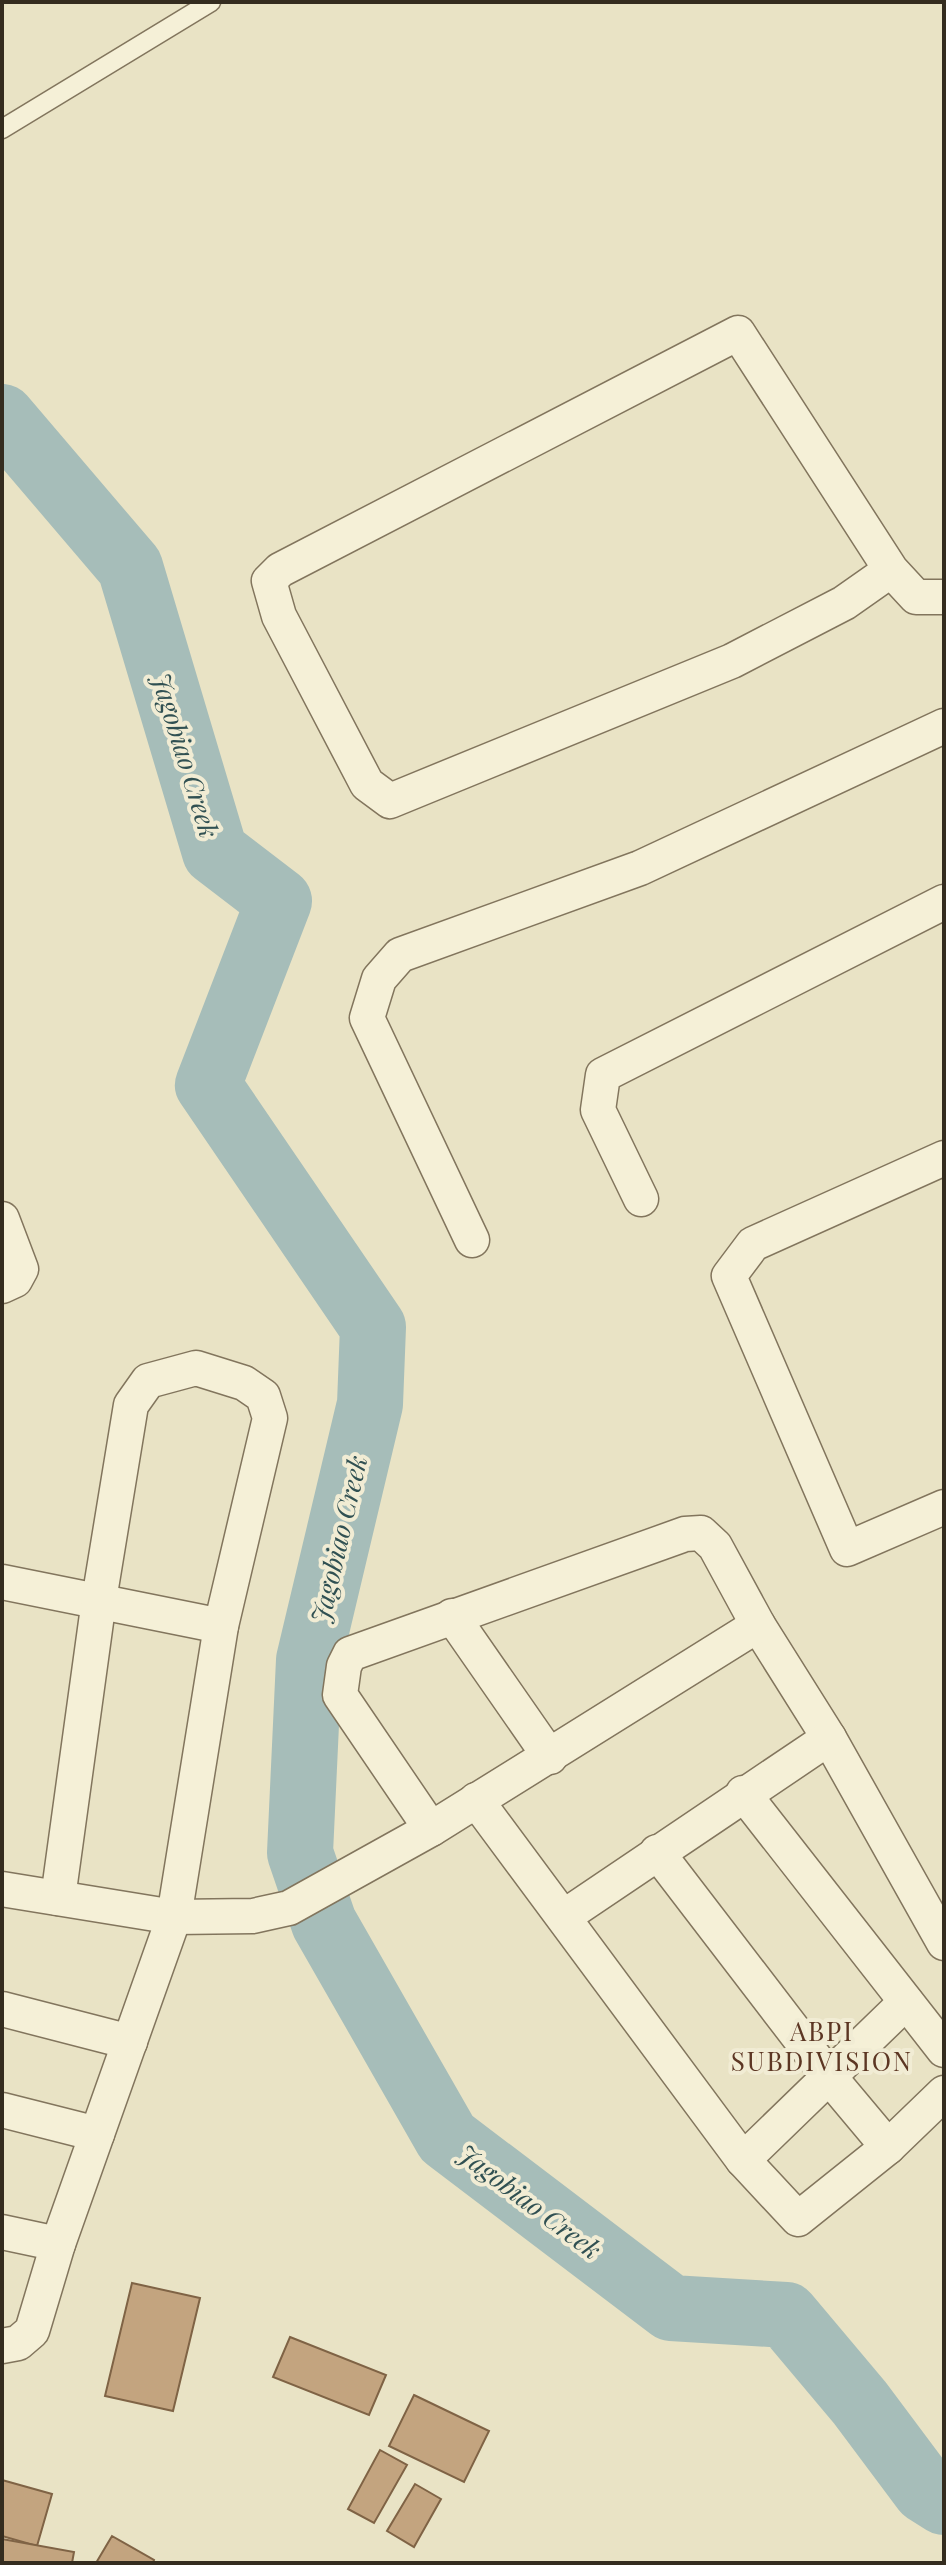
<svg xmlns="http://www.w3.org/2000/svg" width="946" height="2565" viewBox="0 0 946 2565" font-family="'Playfair Display',serif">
  <rect width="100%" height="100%" fill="#e9e3c5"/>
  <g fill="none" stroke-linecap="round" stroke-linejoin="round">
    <polyline stroke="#a6bdb9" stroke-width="66" points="2,417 130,567 215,852 279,901 208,1085 373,1327 370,1404 309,1660 300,1853 324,1923 447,2138 671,2308 786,2315 860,2403 925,2490 944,2502"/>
  </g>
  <g fill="#c3a47f" stroke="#7f6345" stroke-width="2">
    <polygon points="132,2283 200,2298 173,2411 105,2396"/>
    <polygon points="290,2337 386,2375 369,2415 273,2377"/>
    <polygon points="414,2395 489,2431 464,2482 389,2446"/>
    <polygon points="380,2450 407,2465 374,2523 348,2509"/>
    <polygon points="2,2480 52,2494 37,2546 2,2536"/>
    <polygon points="415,2484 441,2499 414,2547 387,2531"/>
    <polygon points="112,2536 154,2560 153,2563 96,2563"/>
    <polygon points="2,2539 74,2552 72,2563 2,2563"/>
  </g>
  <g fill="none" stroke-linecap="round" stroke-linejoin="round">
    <defs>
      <polyline id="lane" points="2,129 211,2"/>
      <g id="street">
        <polyline points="891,570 844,603 732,661 390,801 367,784 279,616 269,581 280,570 738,333 891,570 916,597 944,597"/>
        <polyline points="944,1158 753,1244 729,1276 847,1549 944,1507"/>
        <polyline points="641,1199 598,1110 603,1075 944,902"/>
        <polyline points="2,1219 21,1269 15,1280 2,1286"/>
        <polyline points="472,1240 367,1018 379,979 400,955 640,868 944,726"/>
        <polyline points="2,1582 221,1626"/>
        <polyline points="452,1616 550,1757"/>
        <polyline points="743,1793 944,2050"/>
        <polyline points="476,1800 743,2160 798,2219 888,2147 944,2093"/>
        <polyline points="431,1829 340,1695 344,1666 350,1654 685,1534 701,1533 715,1546 758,1625 829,1738 944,1943"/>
        <polyline points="657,1852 831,2079 888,2147"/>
        <polyline points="2,1889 174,1917 253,1916 289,1908 431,1829 758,1625"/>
        <polyline points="565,1916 829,1738"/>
        <polyline points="2,2009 130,2042"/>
        <polyline points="2,2110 97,2134"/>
        <polyline points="743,2160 906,2002"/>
        <polyline points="2,2232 58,2244"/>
        <polyline points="2,2346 18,2343 32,2331 58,2244 174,1917 221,1626 270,1418 263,1396 244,1383 196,1368 148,1381 131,1405 99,1600 58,1898"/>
      </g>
    </defs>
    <use href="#lane" stroke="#82755d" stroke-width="21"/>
    <use href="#street" stroke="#82755d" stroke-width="37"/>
    <use href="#lane" stroke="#f5f0d7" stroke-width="18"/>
    <use href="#street" stroke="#f5f0d7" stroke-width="34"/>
  </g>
  <g text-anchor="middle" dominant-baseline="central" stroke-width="8" stroke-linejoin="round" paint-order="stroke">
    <g font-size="26" font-style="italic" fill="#305052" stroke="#f1ecd4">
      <text transform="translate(186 755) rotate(73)">Jagobiao Creek</text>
      <text transform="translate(338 1539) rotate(-77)">Jagobiao Creek</text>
      <text transform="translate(530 2201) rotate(37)">Jagobiao Creek</text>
    </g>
    <g font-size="26" letter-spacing="2" fill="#5c3623" stroke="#f1ecd4">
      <text x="822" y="2030">ABPI<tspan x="822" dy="30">SUBDIVISION</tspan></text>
    </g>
  </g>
  <rect width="946" height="2565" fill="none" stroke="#342c1f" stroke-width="8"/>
</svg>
